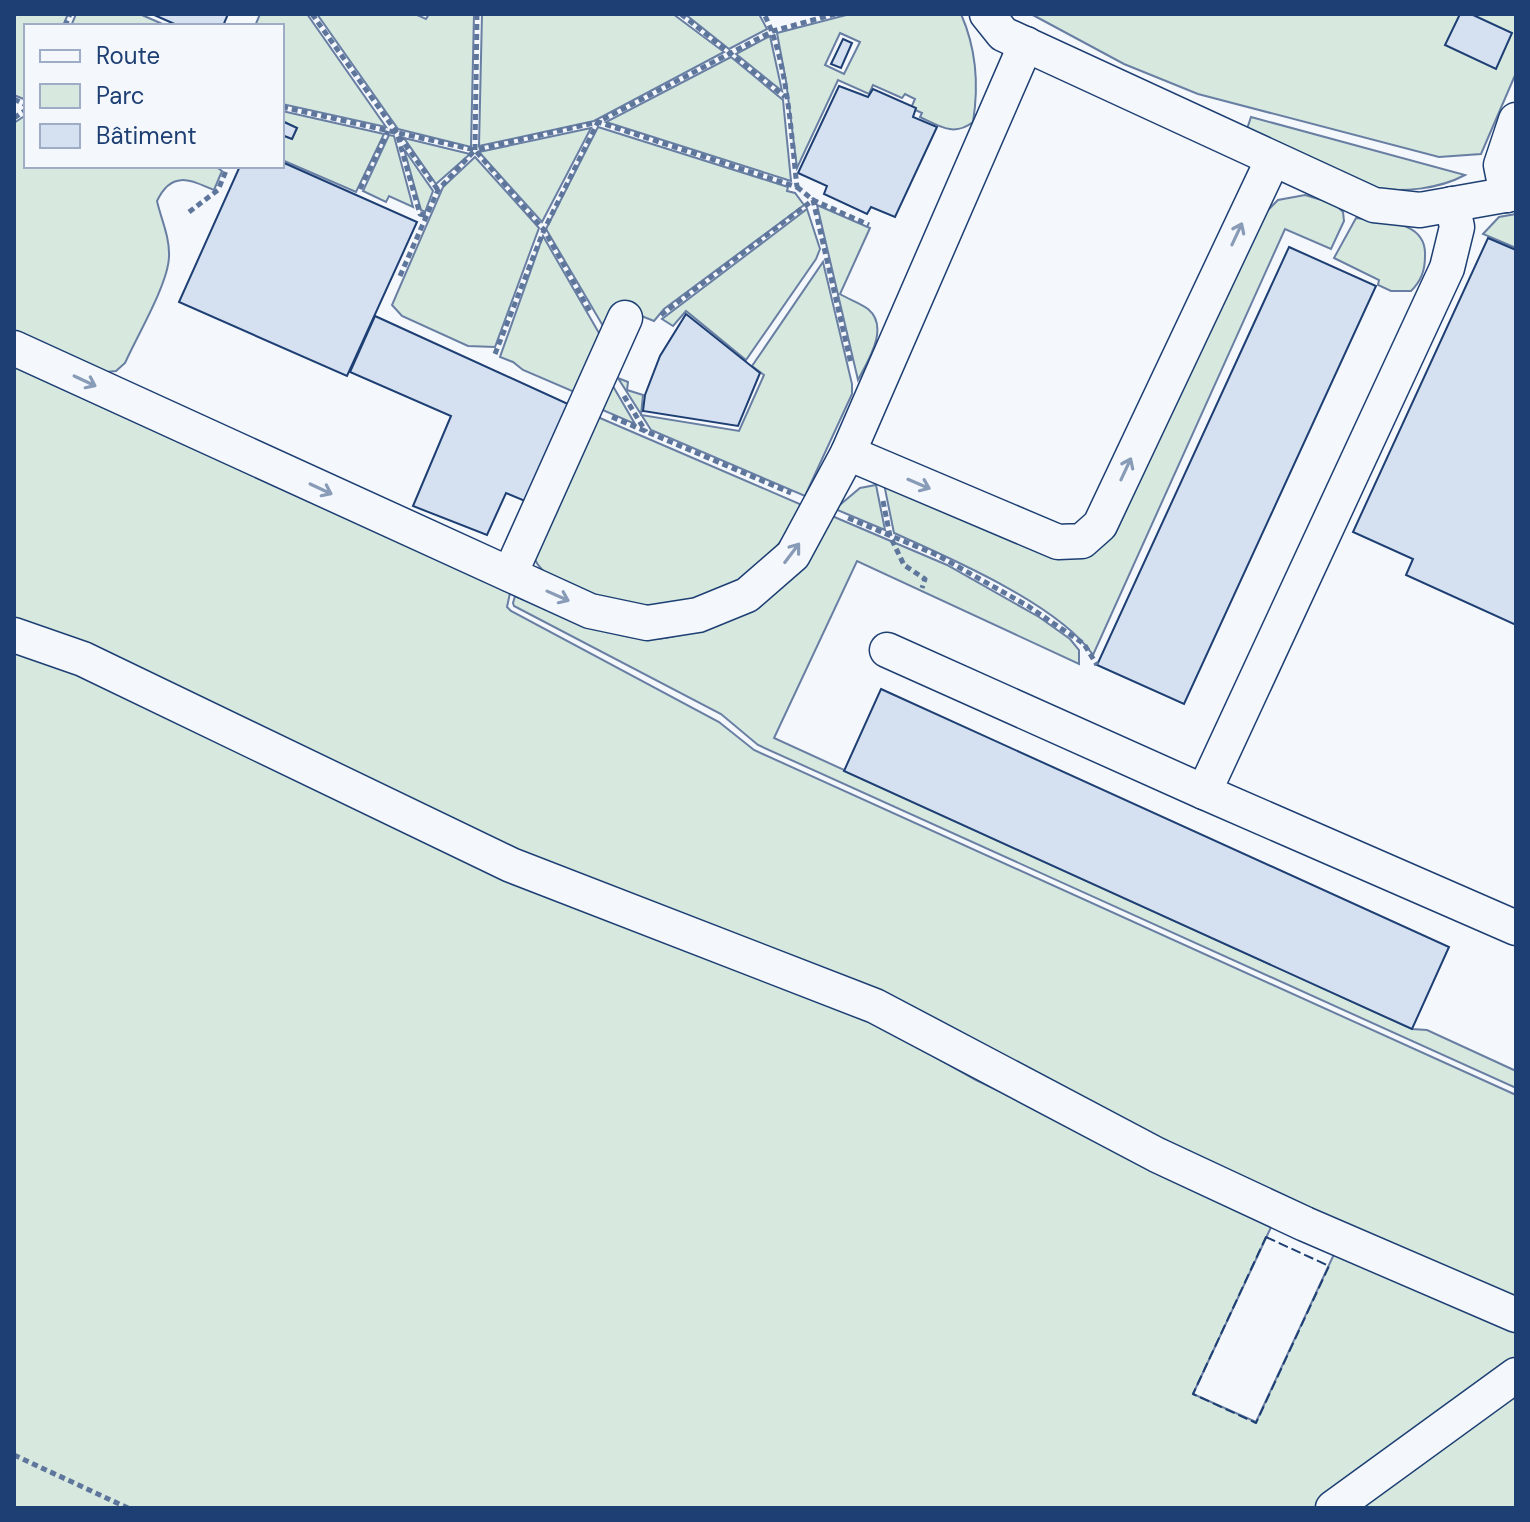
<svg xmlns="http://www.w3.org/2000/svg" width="1530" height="1522" viewBox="0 0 1530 1522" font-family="'DM Sans',sans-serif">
  <rect width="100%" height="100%" fill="#f4f7fb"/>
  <g fill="#d7e8df" stroke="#687fa3" stroke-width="2" fill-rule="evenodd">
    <polygon points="14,14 68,14 63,26 26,26 26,100 14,95"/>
    <polygon points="76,14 142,15 167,26 71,26"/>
    <polygon points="260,14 307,14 386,127 282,104 282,26 255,26"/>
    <polygon points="317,14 415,14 426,19 429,14 474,14 471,147 398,129"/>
    <polygon points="482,14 673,14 724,52 594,121 479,146"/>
    <polygon points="685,14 759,14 767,29 729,49"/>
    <path d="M 850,14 L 961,14 C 976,48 979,85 973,122 C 954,137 939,126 920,117 L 922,113 L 911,108 L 915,99 L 905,94 L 902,98 L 873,85 L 869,94 L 838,80 L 797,168 L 786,81 L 777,33 ZM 840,33 L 860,42 L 844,74 L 825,65 Z"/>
    <polygon points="1031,14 1516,14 1516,73 1481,154 1439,157 1198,94 1124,64"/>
    <polygon points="770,36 782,91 736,54"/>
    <polygon points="731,57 783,100 791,181 606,122"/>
    <polygon points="282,111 384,134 356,192 282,160 282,135 292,139 297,128 282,121"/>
    <path d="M 26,115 L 26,166 L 215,166 L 222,171 L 214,190 C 189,179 171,171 157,201 C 161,219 170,237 169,257 C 168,284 137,336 125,363 L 116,371 L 106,372 L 14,333 L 14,123 Z"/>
    <path d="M 1251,117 L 1465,175 C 1439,189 1402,193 1373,188 L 1247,129 Z"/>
    <polygon points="598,127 788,187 787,191 795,193 804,205 664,309 654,321 619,307 606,331 546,229"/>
    <polygon points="591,128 542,222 479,152"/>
    <polygon points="389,135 394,136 413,207 389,196 386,202 363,191"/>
    <polygon points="404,138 470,154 436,184"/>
    <polygon points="404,149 433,191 425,212 421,210"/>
    <polygon points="475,157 539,228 495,347 468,346 402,316 392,305 443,187"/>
    <path d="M 1305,195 L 1335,204 L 1343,212 L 1344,221 L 1331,249 L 1285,229 L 1093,655 C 1059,605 950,558 894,533 L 884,484 L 1056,558 C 1083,560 1097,553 1115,534 L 1262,216 L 1278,200 Z"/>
    <path d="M 817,205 L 870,228 L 840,294 C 848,299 860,303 868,309 C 890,327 868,361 858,380 Z"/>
    <polygon points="807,209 820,249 816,259 746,360 686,311 673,326 662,319"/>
    <polygon points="1516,214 1516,248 1483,234 1499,217"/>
    <path d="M 1356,218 C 1383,222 1427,220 1425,256 C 1425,271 1421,281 1411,291 L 1391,291 L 1378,285 L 1379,280 L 1334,258 Z"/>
    <polygon points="543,236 603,340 579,394 523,370 513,362 500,357"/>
    <polygon points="823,262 852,384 852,394 805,496 651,430 618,378 628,382 627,390 643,395 641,415 739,431 764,375 752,366"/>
    <polygon points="14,367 510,593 507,607 511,611 719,722 754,750 1516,1095 1516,1307 587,881 14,629"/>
    <polygon points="610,381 635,424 598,408"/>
    <path d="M 593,415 L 802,505 C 791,526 781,544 764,561 C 733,592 673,613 629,606 C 615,603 601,597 588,593 C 566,586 544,579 534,558 Z"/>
    <polygon points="876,485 885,530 835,509 860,488"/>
    <path d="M 832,516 L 947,565 L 1039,617 L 1070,639 L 1079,650 L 1079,664 L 857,561 L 774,738 L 1412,1029 L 1427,1030 L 1516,1071 L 1516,1088 L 758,745 L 721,714 L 514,606 L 513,603 L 515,596 C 555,612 606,637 649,639 C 666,639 686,634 703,629 C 772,607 797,579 832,516 Z"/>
    <polygon points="14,643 880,1026 976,1080 1273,1223 1193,1394 1256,1422 1335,1252 1506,1322 1516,1333 1516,1367 1322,1508 14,1508"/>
    <polygon points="1516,1391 1516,1508 1355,1508"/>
  </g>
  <g fill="#d5e0f0" stroke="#1d3f73" stroke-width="2">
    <polygon points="152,14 228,14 223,26 179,26"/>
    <polygon points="1460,14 1471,14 1512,33 1496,69 1445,45"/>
    <polygon points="843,39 852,43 841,68 831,64"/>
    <polygon points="839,86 868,97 873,89 916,108 913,117 937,127 895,217 871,207 867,214 824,194 827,186 798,173"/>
    <polygon points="282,121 297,128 292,139 282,135"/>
    <polygon points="282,162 417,222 347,376 179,302 240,166 282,166"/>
    <polygon points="1488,238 1516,250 1516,625 1406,575 1413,559 1353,532"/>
    <polygon points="1289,247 1376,286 1184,704 1097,665"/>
    <polygon points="686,314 760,373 738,426 643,411 645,395 660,356"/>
    <polygon points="375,316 568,404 525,501 506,493 487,535 413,506 451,416 350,372"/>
    <polygon points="881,689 1449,947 1412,1029 844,771"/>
  </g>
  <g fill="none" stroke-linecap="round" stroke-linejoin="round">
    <defs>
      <g id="minor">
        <polyline points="987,14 1003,34 1374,205 1420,210 1516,193"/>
        <polyline points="1507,195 1501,165 1516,120"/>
        <polyline points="1452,204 1457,227 1447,268 1204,792 1516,928"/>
        <polyline points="14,348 590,611 647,623 698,615 747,595 793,555 848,453 1026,44"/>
        <polyline points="848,453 1058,542 1082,541 1100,525 1273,159"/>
        <polyline points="510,574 625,318"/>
        <polyline points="14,635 83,659 511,865 875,1006 1157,1155 1305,1224 1516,1315"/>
        <polyline points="887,650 1204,792"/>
        <polyline points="1333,1508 1516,1375"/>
      </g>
    </defs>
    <use href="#minor" stroke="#1d3f73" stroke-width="37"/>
    <g stroke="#5e769c" stroke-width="5" stroke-dasharray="6 4" stroke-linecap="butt">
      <polyline points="312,14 397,133 420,214 427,216"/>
      <path d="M 477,14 L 475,150 L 598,122 L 797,187 C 791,135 788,60 764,14"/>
      <polyline points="681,14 785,97"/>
      <polyline points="65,26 70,14"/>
      <polyline points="14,99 26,105"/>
      <polyline points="282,107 475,150 544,230 591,313"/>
      <polyline points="14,118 26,110"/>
      <polyline points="399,136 438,190"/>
      <polyline points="797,187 813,200 869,225"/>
      <polyline points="360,189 388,131"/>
      <polyline points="189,212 218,190 228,166"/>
      <polyline points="400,276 438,190 474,151"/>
      <polyline points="661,315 813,200 851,364"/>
      <polyline points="495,354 544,230 598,122 773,31 835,14"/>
      <polyline points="624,396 646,432"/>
      <polyline points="612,417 791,493"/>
      <polyline points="883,501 890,536 904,565 925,579 922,588"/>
      <polyline points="848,518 937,555 1028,606 1084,644 1097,665"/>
      <polyline points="14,1455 128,1508"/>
    </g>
    <use href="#minor" stroke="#f4f7fb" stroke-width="34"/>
    <polygon stroke="#1d3f73" stroke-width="2" stroke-dasharray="10 4" stroke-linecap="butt" points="1266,1237 1329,1266 1256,1423 1193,1394"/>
  </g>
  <defs><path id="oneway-shaft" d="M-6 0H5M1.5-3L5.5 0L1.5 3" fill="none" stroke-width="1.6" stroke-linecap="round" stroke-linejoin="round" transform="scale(2)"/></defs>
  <g stroke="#889bb7">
    <use href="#oneway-shaft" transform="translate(1237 234) rotate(-65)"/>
    <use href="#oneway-shaft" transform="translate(85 381) rotate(25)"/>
    <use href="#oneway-shaft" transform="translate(1126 469) rotate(-65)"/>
    <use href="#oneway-shaft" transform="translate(919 484) rotate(23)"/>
    <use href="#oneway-shaft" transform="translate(321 489) rotate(25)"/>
    <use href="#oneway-shaft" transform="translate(792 553) rotate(-53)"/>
    <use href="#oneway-shaft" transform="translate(558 596) rotate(24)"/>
  </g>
  <rect width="1530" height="1522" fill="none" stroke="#1d3f73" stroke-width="32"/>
  <rect x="24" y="24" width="260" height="144" fill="#f4f7fb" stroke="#9eadc5" stroke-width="2"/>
  <rect x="40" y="50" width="40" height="12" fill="#f4f7fb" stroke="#9eadc5" stroke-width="2"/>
  <text x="96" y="64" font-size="24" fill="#1d3f73">Route</text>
  <rect x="40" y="84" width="40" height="24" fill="#d7e8df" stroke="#9eadc5" stroke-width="2"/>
  <text x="96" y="104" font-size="24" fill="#1d3f73">Parc</text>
  <rect x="40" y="124" width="40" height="24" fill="#d5e0f0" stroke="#9eadc5" stroke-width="2"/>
  <text x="96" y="144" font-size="24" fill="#1d3f73">Bâtiment</text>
</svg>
